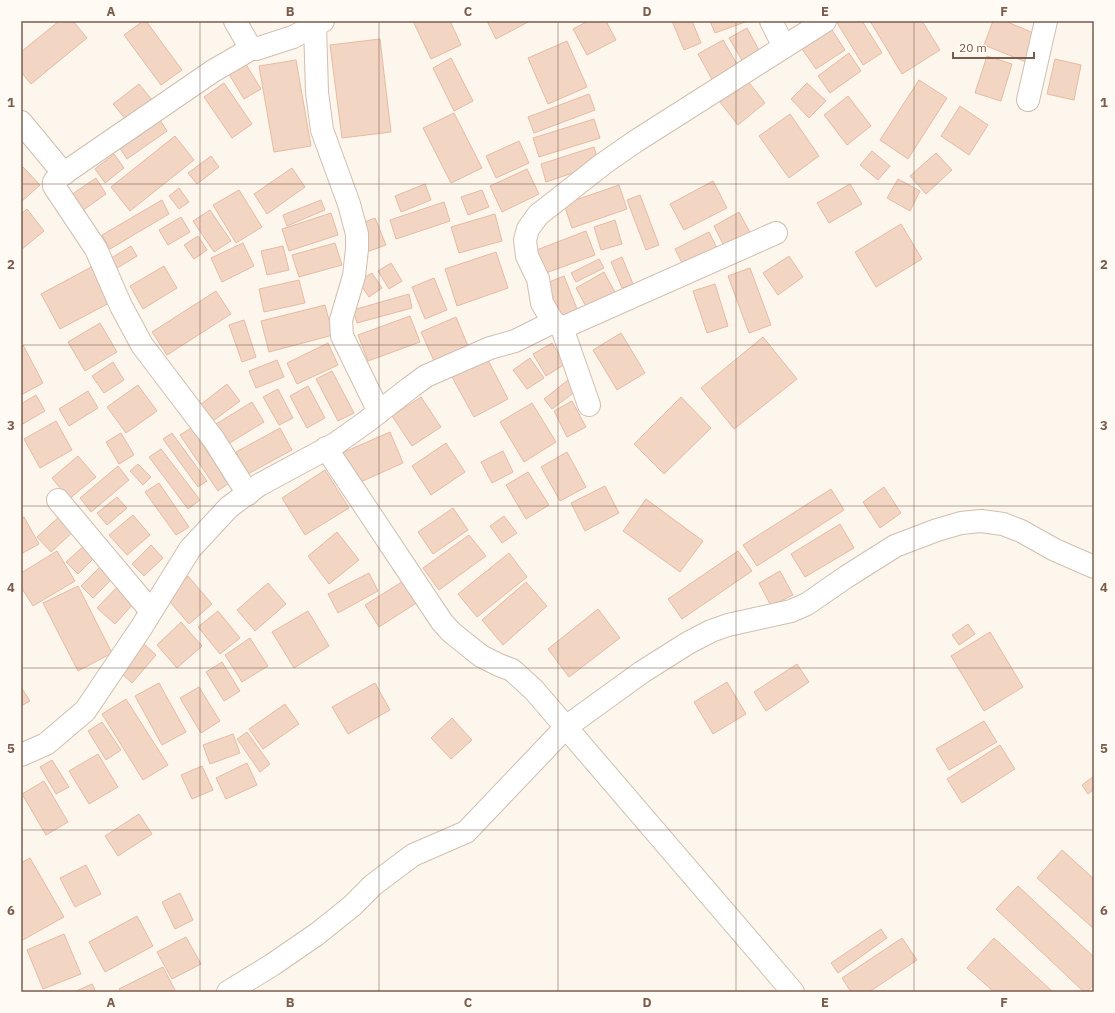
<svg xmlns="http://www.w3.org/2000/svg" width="1115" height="1013" viewBox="0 0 1115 1013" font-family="'IBM Plex Sans',sans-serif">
  <rect width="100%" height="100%" fill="#fdf6ec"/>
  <g fill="#f3d5c3" stroke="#e6bba3">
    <polygon points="59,21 73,21 87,38 31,84 21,72 21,52"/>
    <polygon points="143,21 146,21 182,70 161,85 124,35"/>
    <polygon points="413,21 450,21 461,45 431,59"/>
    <polygon points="487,21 530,21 496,39"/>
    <polygon points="588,21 606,21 616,40 587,55 573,29"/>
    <polygon points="672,21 692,21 701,43 684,50"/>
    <polygon points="710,21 748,21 715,33"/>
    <polygon points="836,21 862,21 882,53 863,65"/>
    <polygon points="870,21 922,21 940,50 902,74"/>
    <polygon points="993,21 1005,21 1036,34 1026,62 984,45"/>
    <polygon points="830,27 845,50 816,69 800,46"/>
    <polygon points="747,28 760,52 743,62 729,38"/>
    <polygon points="380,39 391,132 342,138 330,45"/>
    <polygon points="723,40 740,69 714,83 698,54"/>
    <polygon points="567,41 587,87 548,104 528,58"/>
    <polygon points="849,53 861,71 830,93 818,76"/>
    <polygon points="987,56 1012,64 1001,101 975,93"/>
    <polygon points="451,58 473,101 454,111 433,68"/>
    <polygon points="1055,59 1081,65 1074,100 1047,94"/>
    <polygon points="296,60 311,146 274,152 259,66"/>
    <polygon points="244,61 261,89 244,99 227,71"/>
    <polygon points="747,80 765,103 738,125 720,102"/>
    <polygon points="919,80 947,98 908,159 880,140"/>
    <polygon points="224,83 252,124 232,138 204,97"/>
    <polygon points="807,83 826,101 809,118 791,99"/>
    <polygon points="139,84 153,101 127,121 113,104"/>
    <polygon points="589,94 595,110 534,133 528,117"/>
    <polygon points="848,96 871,126 847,145 824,115"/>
    <polygon points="960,106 988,125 969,155 941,136"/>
    <polygon points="454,113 482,168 451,183 423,128"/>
    <polygon points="790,114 819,156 789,178 759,136"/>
    <polygon points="594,119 600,138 539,157 533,138"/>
    <polygon points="160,120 167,131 127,159 119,147"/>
    <polygon points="175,136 194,160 130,211 111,187"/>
    <polygon points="519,141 529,163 496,178 486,156"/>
    <polygon points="594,147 599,164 546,182 541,164"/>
    <polygon points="872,151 890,166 878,180 860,165"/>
    <polygon points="936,153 952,170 926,194 910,176"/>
    <polygon points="114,154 124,168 105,183 95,169"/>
    <polygon points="211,156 219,167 197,184 188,173"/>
    <polygon points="23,167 40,185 21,202 21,169"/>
    <polygon points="292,168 305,187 267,214 254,194"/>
    <polygon points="527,169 539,194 502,212 490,186"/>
    <polygon points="96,178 106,194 79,213 68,197"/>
    <polygon points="898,179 920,191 910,211 887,198"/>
    <polygon points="713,181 727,208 684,230 670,204"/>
    <polygon points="425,184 431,200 401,212 395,196"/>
    <polygon points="850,184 862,204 829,223 817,203"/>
    <polygon points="619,185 627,209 572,228 564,204"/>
    <polygon points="179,188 189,202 179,209 169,196"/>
    <polygon points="239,190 262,227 236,243 213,205"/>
    <polygon points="482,190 489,207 468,215 461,197"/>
    <polygon points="640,195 659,245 646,250 627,200"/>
    <polygon points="162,200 169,214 110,249 102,235"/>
    <polygon points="321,200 325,210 287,226 283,215"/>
    <polygon points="444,202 450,221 396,239 390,220"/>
    <polygon points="27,209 44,231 21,250 21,214"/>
    <polygon points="210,210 231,241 214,252 193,221"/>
    <polygon points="739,212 753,238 727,252 714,226"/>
    <polygon points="331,213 338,235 289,251 282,229"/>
    <polygon points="495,214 502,241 459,253 451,227"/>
    <polygon points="181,217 190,232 168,245 159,230"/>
    <polygon points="375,218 386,245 367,252 357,225"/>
    <polygon points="615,220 622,244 601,250 594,227"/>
    <polygon points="901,224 922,259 876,287 855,252"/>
    <polygon points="586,231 595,255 543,274 534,251"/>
    <polygon points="709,232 717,248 683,265 675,249"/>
    <polygon points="198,236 207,250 194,259 184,245"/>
    <polygon points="243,243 254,266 222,282 211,258"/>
    <polygon points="335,243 342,265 299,277 292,255"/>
    <polygon points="131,246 137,256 114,270 108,260"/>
    <polygon points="283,246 289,270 267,275 261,251"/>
    <polygon points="496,252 508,288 457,306 445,269"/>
    <polygon points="789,256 803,277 778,295 763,273"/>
    <polygon points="622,257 633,284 622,288 611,262"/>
    <polygon points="599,259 604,268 576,282 571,273"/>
    <polygon points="391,263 402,281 389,289 378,271"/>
    <polygon points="95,265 115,300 60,329 41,294"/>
    <polygon points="164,266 177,288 143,309 130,286"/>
    <polygon points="750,268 771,325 749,333 728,276"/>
    <polygon points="604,272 617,296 589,312 576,288"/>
    <polygon points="372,273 382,288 369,297 358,281"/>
    <polygon points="564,276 579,314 558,323 542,285"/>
    <polygon points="434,278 447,310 425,319 412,287"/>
    <polygon points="299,280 305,303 264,312 259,289"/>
    <polygon points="715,284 728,326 707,333 693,291"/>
    <polygon points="216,291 231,314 167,355 152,332"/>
    <polygon points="409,294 412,308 357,323 353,310"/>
    <polygon points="325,305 333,335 269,352 261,321"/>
    <polygon points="410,316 420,342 368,361 358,335"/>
    <polygon points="456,317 468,346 434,361 421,332"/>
    <polygon points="244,320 256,357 242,362 229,325"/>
    <polygon points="100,323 117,352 85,371 68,342"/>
    <polygon points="621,333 645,373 617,390 593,350"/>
    <polygon points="763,337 797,379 734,429 701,388"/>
    <polygon points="328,343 338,365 297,384 287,363"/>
    <polygon points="552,343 565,364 546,376 533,354"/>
    <polygon points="23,345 43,383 21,395 21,347"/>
    <polygon points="487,358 508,399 474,417 452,377"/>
    <polygon points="530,358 544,378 527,389 513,370"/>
    <polygon points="277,360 284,377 256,388 249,371"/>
    <polygon points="113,362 124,380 104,393 92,376"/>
    <polygon points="332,371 354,413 338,421 316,379"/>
    <polygon points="568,380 576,391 552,409 544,399"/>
    <polygon points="227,384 240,401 213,421 200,405"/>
    <polygon points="138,385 157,411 126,433 107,407"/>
    <polygon points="308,386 325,418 307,428 290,396"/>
    <polygon points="278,389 293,418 279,425 263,397"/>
    <polygon points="88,391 98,408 69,426 59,409"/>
    <polygon points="36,395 45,411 21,425 21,404"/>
    <polygon points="421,397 441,427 412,446 392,416"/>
    <polygon points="681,397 711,428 664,474 634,444"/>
    <polygon points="572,401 586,427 567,437 554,411"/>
    <polygon points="252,402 264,422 228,444 216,424"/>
    <polygon points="532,403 556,442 524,462 500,422"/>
    <polygon points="56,421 72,450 40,468 24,439"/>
    <polygon points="191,428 229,483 218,491 180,435"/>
    <polygon points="280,428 292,450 248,474 236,452"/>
    <polygon points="390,432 403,463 356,484 342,453"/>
    <polygon points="121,433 134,455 119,464 106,442"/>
    <polygon points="172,433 207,481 198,487 163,439"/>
    <polygon points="446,443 465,472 431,495 412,466"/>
    <polygon points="161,449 200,500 188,509 149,457"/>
    <polygon points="503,451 513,472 492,483 481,462"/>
    <polygon points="567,452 586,487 560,501 541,467"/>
    <polygon points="78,456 96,477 69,499 52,478"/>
    <polygon points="138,464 151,477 143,485 130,471"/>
    <polygon points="118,466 129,480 91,512 80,498"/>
    <polygon points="325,470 349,508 305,535 282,498"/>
    <polygon points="528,472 549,505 526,519 506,485"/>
    <polygon points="159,483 189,527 176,535 145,492"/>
    <polygon points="605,486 619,513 585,531 571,503"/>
    <polygon points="884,487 901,513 880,528 863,502"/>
    <polygon points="831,489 844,510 757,566 743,545"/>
    <polygon points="117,497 127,508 107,525 97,513"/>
    <polygon points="646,499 703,541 680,572 623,531"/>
    <polygon points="453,508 468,530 433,554 418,532"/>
    <polygon points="61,515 75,530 51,552 37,537"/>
    <polygon points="133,515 150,535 127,555 109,535"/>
    <polygon points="504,516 517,533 502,543 490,526"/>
    <polygon points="24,517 39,544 21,554 21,518"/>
    <polygon points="840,524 854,548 805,577 791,554"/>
    <polygon points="337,532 359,560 329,584 308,556"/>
    <polygon points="469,535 486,556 439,590 423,568"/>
    <polygon points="87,543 98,554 78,574 66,562"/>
    <polygon points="151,545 163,558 144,576 132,564"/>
    <polygon points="57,551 75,581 33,606 21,587 21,573"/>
    <polygon points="738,551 752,571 682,619 668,599"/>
    <polygon points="509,553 527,577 477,617 458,594"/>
    <polygon points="103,564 115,576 93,598 81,586"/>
    <polygon points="780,571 793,595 771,606 759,583"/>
    <polygon points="369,573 378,591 338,613 328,594"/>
    <polygon points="188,576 212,604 189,624 165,596"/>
    <polygon points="405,580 418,602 379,627 365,605"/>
    <polygon points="526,582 547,606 503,645 482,620"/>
    <polygon points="268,583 286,604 255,631 237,610"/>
    <polygon points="78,586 112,653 78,671 43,603"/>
    <polygon points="118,586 135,602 115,624 97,608"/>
    <polygon points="598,609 620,638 569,677 548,649"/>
    <polygon points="218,611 240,638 220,654 198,627"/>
    <polygon points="308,611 329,646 294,668 272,632"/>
    <polygon points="181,622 202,646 177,668 157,645"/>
    <polygon points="968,624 975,634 959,645 952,635"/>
    <polygon points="990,632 1023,687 984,711 951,656"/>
    <polygon points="250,638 268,666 242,682 225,655"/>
    <polygon points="144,644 156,655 132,683 119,671"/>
    <polygon points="222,662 240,691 224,701 206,672"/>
    <polygon points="797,664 809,682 766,711 754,692"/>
    <polygon points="727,682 746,714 713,734 694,702"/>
    <polygon points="159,683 186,732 162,745 135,696"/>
    <polygon points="375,683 390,710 348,734 332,707"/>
    <polygon points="21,687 30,701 21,706"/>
    <polygon points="199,687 220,721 201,733 180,698"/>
    <polygon points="126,699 168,765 143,780 102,714"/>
    <polygon points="285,704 299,724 263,749 249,729"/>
    <polygon points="452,718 472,740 451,759 431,738"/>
    <polygon points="984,721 997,742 949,770 936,749"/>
    <polygon points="102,722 121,750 106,760 88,731"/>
    <polygon points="247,732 270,764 260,772 237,739"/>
    <polygon points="233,734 240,753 210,764 203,745"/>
    <polygon points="1000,745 1015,769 962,803 947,779"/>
    <polygon points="98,754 118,787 89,804 69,771"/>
    <polygon points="52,760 69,787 56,794 40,767"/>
    <polygon points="247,763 257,785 226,799 216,778"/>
    <polygon points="202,766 213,790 192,799 181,775"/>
    <polygon points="1094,776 1094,789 1088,794 1082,785"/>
    <polygon points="44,781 68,822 46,835 22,794"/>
    <polygon points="139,814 152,834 118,856 105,836"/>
    <polygon points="1062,850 1094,879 1094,929 1037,878"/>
    <polygon points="30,858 64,917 21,941 21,863"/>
    <polygon points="86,865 101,894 75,907 60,878"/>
    <polygon points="1018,886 1094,957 1094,984 1087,992 1084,992 996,909"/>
    <polygon points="180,893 193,920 175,929 162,902"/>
    <polygon points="137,916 153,946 105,972 89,942"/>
    <polygon points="881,929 887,938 838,973 831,963"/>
    <polygon points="64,934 81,974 43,989 27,950"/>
    <polygon points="186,937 201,964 172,979 157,952"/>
    <polygon points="902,938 917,960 869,992 851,992 842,978"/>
    <polygon points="994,938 1053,992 994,992 967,968"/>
    <polygon points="163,967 176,992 121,992 119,989"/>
    <polygon points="92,984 96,992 74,992"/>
  </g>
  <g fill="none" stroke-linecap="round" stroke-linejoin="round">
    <defs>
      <g id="minor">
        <polyline points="235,21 251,49"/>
        <polyline points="771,21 784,47"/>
        <polyline points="315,25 317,92 322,130 349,204 357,234 357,249 354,276 341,320 342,336 379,412"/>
        <polyline points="1028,100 1046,21"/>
        <polyline points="21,122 64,174"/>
        <polyline points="553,322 562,328 589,405"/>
        <polyline points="562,328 776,233"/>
        <polyline points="326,448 442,622 451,632 481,656 499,665 512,670 534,690 793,992"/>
        <polyline points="248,494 214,440 142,345 121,306 96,249 54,186 54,182 57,178 213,71 251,49 256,49 293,37 323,21"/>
        <polyline points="58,500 151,611"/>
        <polyline points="21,755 46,744 85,711 141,628 190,549 229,507 259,485 335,444 366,422 411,387 426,376 490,348 515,341 553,322 542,303 538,279 527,256 525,240 528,229 538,215 603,164 636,141 825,21"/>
        <polyline points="228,992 272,965 317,934 352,906 373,885 413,855 466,832 566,727 642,672 688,643 711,631 728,625 791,611 807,604 846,577 895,546 937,530 961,523 981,521 1003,524 1021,531 1055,550 1094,567"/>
      </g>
    </defs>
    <use href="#minor" stroke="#d1beb0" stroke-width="24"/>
    <use href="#minor" stroke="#fff" stroke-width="22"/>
  </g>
  <path fill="none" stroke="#7a5c4d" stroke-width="1" stroke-opacity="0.55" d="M 200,21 L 200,992M 379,21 L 379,992M 558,21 L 558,992M 736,21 L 736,992M 914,21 L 914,992M 21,184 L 1094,184M 21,345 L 1094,345M 21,506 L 1094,506M 21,668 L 1094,668M 21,830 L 1094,830"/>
  <rect width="1115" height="1013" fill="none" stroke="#fffaf3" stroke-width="44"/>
  <path d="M953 52v6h81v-6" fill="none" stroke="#7a5c4d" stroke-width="2"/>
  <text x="959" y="52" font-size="12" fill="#7a5c4d" stroke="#fffaf3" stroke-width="3" paint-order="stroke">20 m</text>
  <rect x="22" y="22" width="1071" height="969" fill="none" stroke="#7a5c4d" stroke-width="1.5"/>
  <g font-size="13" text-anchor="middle" font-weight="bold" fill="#7a5c4d">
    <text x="111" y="16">A</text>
    <text x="290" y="16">B</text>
    <text x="468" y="16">C</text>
    <text x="647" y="16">D</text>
    <text x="825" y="16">E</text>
    <text x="1004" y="16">F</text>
    <text x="11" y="107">1</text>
    <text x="1104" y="107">1</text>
    <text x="11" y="269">2</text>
    <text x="1104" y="269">2</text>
    <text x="11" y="430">3</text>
    <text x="1104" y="430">3</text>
    <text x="11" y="592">4</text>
    <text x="1104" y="592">4</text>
    <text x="11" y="753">5</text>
    <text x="1104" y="753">5</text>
    <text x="11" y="915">6</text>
    <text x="1104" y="915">6</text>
    <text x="111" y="1007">A</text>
    <text x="290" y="1007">B</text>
    <text x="468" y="1007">C</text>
    <text x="647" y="1007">D</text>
    <text x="825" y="1007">E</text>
    <text x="1004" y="1007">F</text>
  </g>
</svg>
